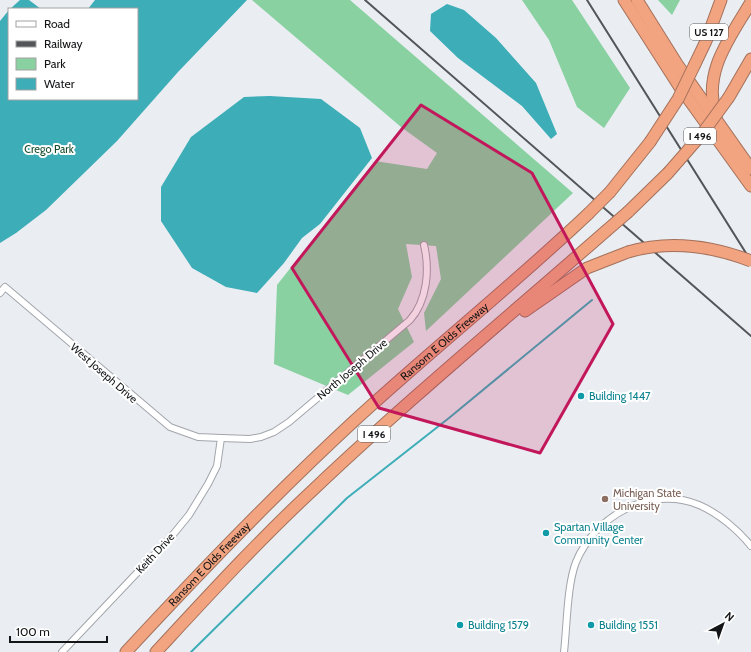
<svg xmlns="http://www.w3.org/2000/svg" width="751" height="652" viewBox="0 0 751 652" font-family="Cabin,sans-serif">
  <rect width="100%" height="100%" fill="#eaeef3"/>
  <g fill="#89d1a1">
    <polygon points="252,0 350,0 573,193 426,331 424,313 441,279 436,246 406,244 412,277 398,309 414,342 348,395 274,364 277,285 375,161 427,169 437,153 401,127"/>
    <polygon points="522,0 572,0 630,88 604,128 577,107 549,40"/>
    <polygon points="658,0 680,0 672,15"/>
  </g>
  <g fill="#3dadb8">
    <polygon points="20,0 29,0 41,9 10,9"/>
    <polygon points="95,0 247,0 178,72 117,141 46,210 16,233 0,243 0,21 9,10 9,99 137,99 137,9 88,9"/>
    <polygon points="447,4 464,10 496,38 536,83 557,134 551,139 522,106 458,58 430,31 431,14"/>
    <polygon points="270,96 321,99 360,128 372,158 320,224 302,238 284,263 257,293 226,287 192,268 161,221 161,187 191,137 244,97"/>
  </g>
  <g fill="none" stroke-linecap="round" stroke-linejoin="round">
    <polyline stroke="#3dadb8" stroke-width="2" points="191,652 347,498 449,418 592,300"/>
    <defs>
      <g id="street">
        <path d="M 0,293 L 5,287 L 170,427 L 198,437 L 221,438 L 250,439 L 261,437 L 274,432 L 289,422 L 410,320 C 427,301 430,270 424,245"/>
        <polyline points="62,652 171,537 189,515 208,484 217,466 221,438"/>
        <path d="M 564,652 C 567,626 567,585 576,562 C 595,516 650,485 699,505 C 718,513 738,530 751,546"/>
      </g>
      <g id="highway">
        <polyline points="624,0 679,86 751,186"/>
        <polyline points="637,0 677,64 751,169"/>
        <polyline points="695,64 706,41 721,0"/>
        <polyline points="729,97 751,59"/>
        <path d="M 716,116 C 702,72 730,38 751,2"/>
        <polyline points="610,192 650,142"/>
        <polyline points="628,212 668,173"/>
        <polyline points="525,311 587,268 628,252"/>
        <path id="s1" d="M 126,652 C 199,573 274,495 353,422 C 430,351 512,286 588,214"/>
        <path d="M 156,652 C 207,597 258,541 313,490 C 408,400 508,317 606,231"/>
      </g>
    </defs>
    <use href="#street" stroke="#a2a5ab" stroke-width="8"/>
    <use href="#highway" stroke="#a4715b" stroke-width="13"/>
    <use href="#street" stroke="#fff" stroke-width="6"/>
    <use href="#highway" stroke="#f2a37f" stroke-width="11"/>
    <g stroke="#535558" stroke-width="2">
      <polyline points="365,0 751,336"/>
      <polyline points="587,0 751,261"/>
    </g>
    <defs>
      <g id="highway-bridge">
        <polyline points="650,142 678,99 695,64"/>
        <polyline points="668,173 702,134 729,97"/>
        <polyline points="588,214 610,192"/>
        <polyline points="606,231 628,212"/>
        <path d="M 628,252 C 669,240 712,246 751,261"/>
      </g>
    </defs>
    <use href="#highway-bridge" stroke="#a4715b" stroke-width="13" stroke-linecap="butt"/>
    <use href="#highway-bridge" stroke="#f2a37f" stroke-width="11"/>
  </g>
  <path fill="#c2185b" fill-opacity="0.2" stroke="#c2185b" stroke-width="3" stroke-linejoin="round" d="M 421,105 L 532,173 L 613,324 L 540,453 L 379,408 L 292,268 Z"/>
  <g fill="#0f9aa8" stroke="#fff" stroke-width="1.5">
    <circle cx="581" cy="396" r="4"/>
    <circle cx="546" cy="533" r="4"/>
    <circle cx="460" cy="625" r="4"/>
    <circle cx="591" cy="625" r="4"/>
  </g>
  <circle fill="#8d6e63" stroke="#fff" stroke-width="1.5" cx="605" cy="499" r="4"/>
  <g text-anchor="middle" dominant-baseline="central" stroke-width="4" stroke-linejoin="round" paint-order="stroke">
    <g fill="#fff" stroke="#5a5b5d" stroke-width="1">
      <rect x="690" y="24" width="38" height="16" rx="3"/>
      <rect x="684" y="128" width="32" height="16" rx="3"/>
      <rect x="358" y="426" width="32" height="16" rx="3"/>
    </g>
    <g font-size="10" font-weight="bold" fill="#141517">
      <text x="709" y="32">US 127</text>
      <text x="700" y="136">I 496</text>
      <text x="374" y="434">I 496</text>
    </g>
    <g font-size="11" fill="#164d2d" stroke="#fff">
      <text x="49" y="149">Crego Park</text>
    </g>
    <g font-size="11" fill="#141517" stroke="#fff">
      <text stroke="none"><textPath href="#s1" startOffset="445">Ransom E Olds Freeway</textPath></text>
      <text transform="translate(352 369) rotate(-40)">North Joseph Drive</text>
      <text transform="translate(104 373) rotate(41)">West Joseph Drive</text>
      <text transform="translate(155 553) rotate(-47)">Keith Drive</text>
      <text stroke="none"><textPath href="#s1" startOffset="121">Ransom E Olds Freeway</textPath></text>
    </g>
    <g font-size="11" fill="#0d838f" stroke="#fff" text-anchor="start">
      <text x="589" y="396">Building 1447</text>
      <text x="554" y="527">Spartan Village<tspan x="554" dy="13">Community Center</tspan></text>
      <text x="468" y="625">Building 1579</text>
      <text x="599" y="625">Building 1551</text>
    </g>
    <g font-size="11" fill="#785e54" stroke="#fff" text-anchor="start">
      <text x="613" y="493">Michigan State<tspan x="613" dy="13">University</tspan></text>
    </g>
  </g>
  <rect x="8" y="8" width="130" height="92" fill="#ffffff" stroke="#a1a1a2"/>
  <rect x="16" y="21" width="20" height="6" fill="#ffffff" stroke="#a1a1a2"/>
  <text x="44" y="28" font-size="12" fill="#141517">Road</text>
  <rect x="16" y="41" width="20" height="6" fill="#535558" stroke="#a1a1a2"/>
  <text x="44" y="48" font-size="12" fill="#141517">Railway</text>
  <rect x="16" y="58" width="20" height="12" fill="#89d1a1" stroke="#a1a1a2"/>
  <text x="44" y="68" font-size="12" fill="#141517">Park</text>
  <rect x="16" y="78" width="20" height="12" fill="#3dadb8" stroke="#a1a1a2"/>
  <text x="44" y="88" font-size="12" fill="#141517">Water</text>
  <g transform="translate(723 624) rotate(41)" stroke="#ffffff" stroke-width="3" paint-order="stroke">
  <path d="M0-3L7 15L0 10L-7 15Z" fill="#141517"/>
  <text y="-6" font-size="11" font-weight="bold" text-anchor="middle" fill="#141517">N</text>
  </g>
  <path d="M10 636v6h97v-6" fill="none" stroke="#141517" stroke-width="2"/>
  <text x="16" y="636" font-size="12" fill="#141517" stroke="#ffffff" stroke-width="3" paint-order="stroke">100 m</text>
</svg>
